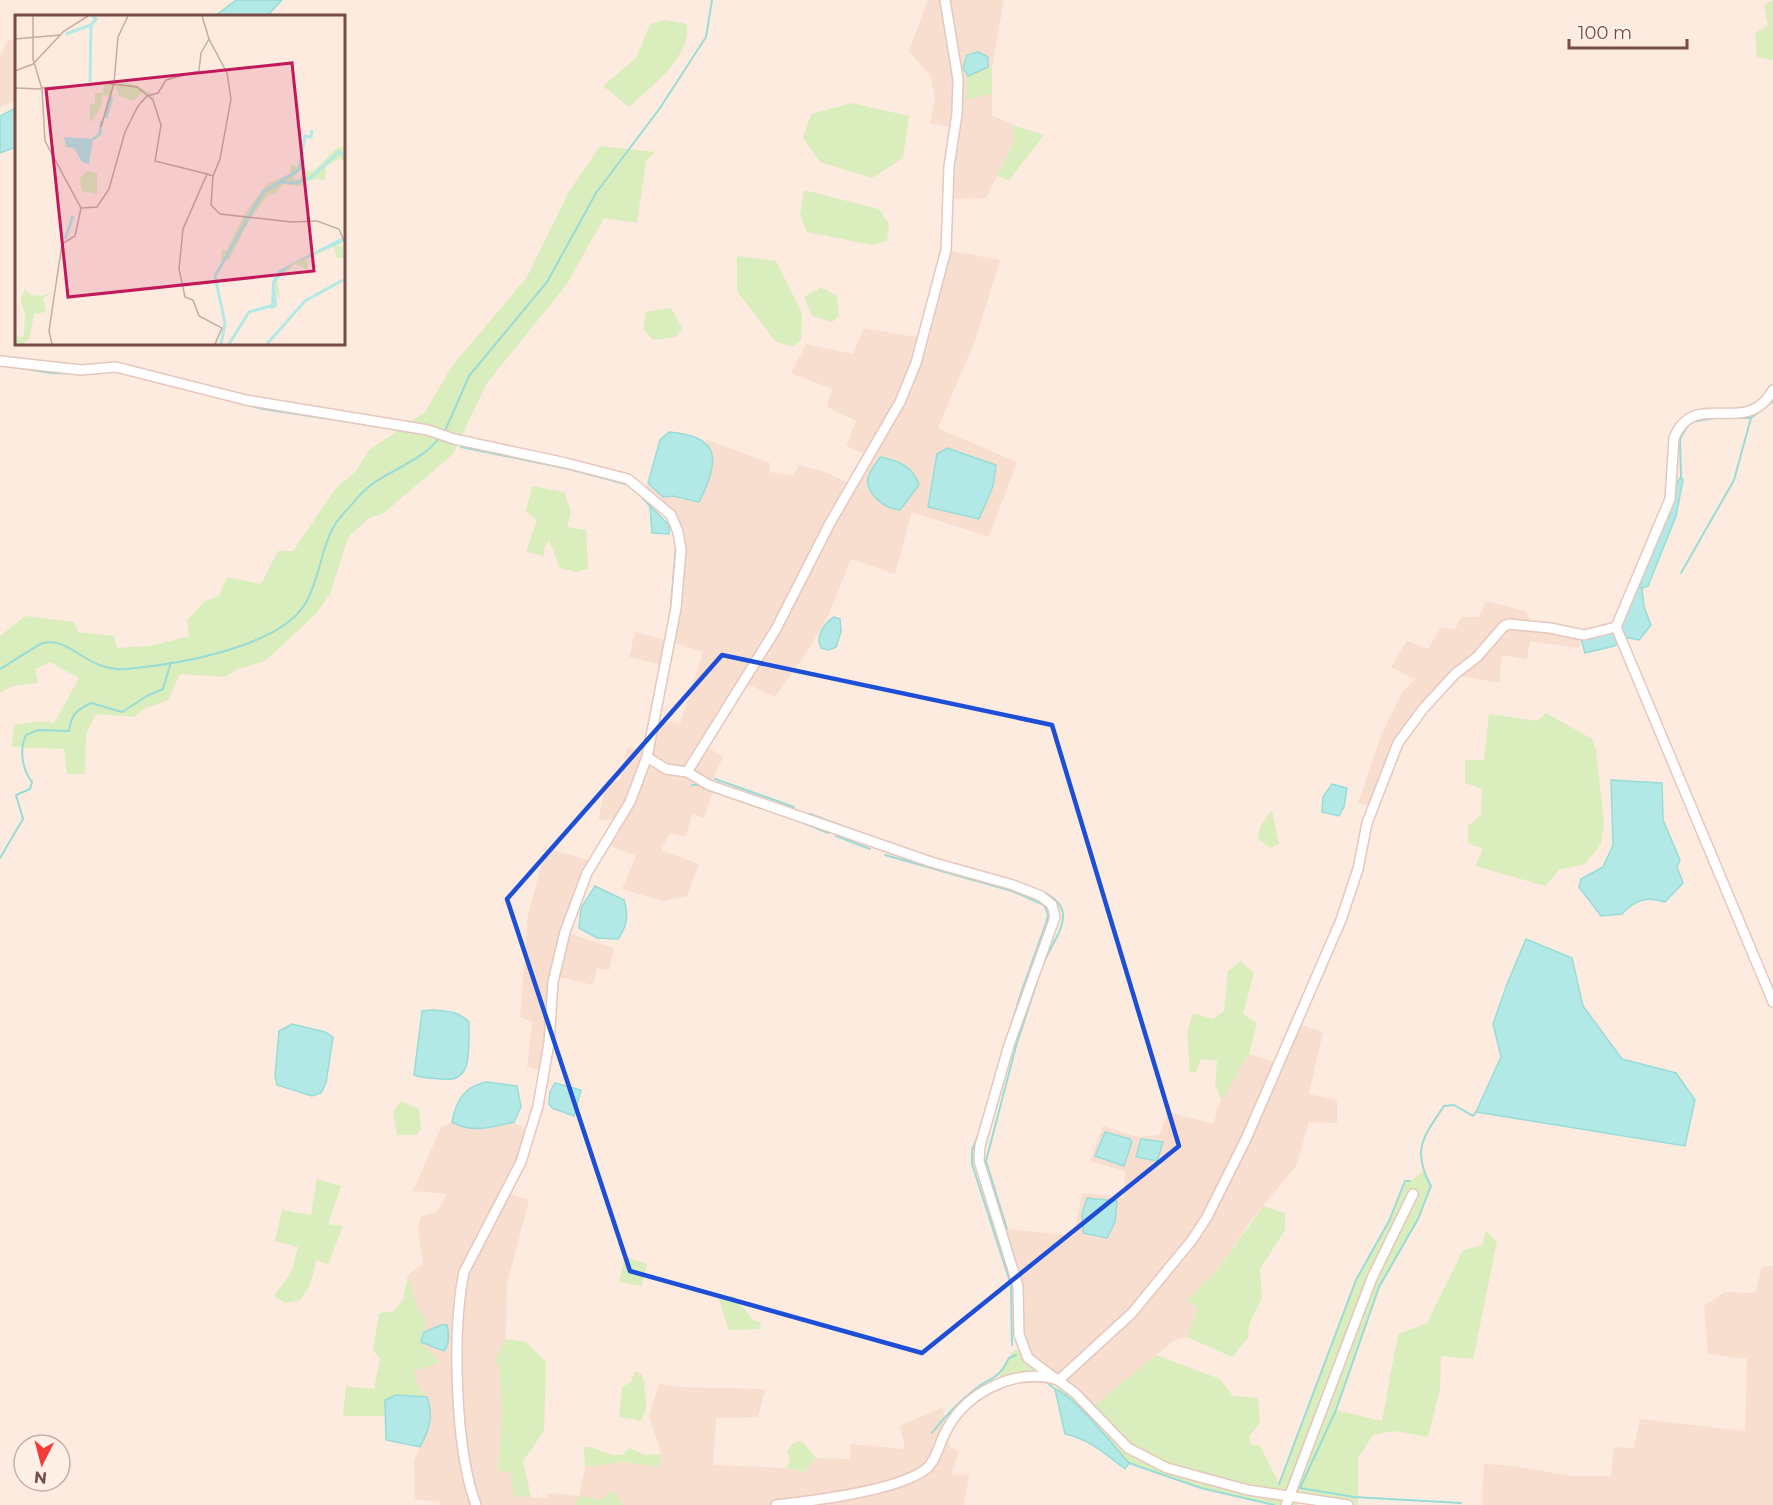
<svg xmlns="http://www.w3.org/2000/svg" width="1773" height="1505" viewBox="0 0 1773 1505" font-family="Montserrat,sans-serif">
  <rect width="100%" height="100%" fill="#feebdf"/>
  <g fill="#f8decf" fill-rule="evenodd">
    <polygon points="928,0 1004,0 992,67 992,115 1013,125 1014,142 986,198 949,199 955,128 930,123 935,98 931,77 909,51"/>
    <polygon points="16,39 16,100 0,107 0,56 8,40"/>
    <path d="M 946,250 L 1000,260 L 976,338 L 938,428 L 1017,462 L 989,537 L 912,512 L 895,574 L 851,559 L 829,614 L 809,649 L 775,697 L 743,682 L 704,745 L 723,757 L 710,785 L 715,787 L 704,818 L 692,814 L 686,837 L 670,833 L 661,850 L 699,864 L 687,896 L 662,901 L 622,889 L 636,856 L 606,844 L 620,818 L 598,821 L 607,780 L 620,781 L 627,747 L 649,751 L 656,719 L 680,724 L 703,652 L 671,642 L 666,666 L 629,657 L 635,632 L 670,641 L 681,550 L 671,515 L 642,490 L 648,483 L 663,497 L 673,496 L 711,450 L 705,439 L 770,463 L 770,472 L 793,476 L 799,465 L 828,473 L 853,485 L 870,456 L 846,446 L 856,421 L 827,407 L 832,389 L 791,373 L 806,344 L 853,354 L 864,328 L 922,338 ZM 868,477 L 919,485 L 900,510 L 873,495 L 868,486 Z"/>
    <polygon points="1486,601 1526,611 1532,626 1581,635 1579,648 1530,641 1527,660 1502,655 1499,683 1455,675 1398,743 1372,806 1358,803 1382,733 1403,691 1415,679 1391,667 1407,641 1428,649 1441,627 1455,629 1461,617 1479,617"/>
    <polygon points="546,848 595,862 565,932 614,948 609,970 597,968 593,985 555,976 544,1071 527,1067 532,1022 520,1017 528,915"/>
    <polygon points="1296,1023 1323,1032 1309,1094 1337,1100 1337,1123 1309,1122 1296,1166 1252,1219 1219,1268 1187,1300 1197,1309 1187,1337 1175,1340 1089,1410 1022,1348 1018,1286 1000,1228 1074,1236 1082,1193 1124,1198 1125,1171 1090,1161 1103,1126 1138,1137 1159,1135 1168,1112 1214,1124 1217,1107 1249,1054 1278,1063"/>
    <polygon points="452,1122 464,1128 480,1129 514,1122 530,1133 504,1193 529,1200 507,1284 506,1339 495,1361 499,1365 502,1413 498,1471 510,1472 515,1496 547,1498 548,1493 579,1496 585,1467 623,1462 659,1467 661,1454 649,1415 659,1384 679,1387 765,1389 758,1417 716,1418 713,1465 787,1468 803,1472 816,1458 850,1459 851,1444 905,1449 900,1426 943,1407 950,1446 959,1452 951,1474 969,1475 964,1505 440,1505 440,1502 415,1499 414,1461 420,1447 427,1397 416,1383 414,1371 440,1362 421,1342 444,1351 441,1325 424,1332 427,1318 418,1310 408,1275 423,1263 418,1228 421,1216 437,1212 447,1194 413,1191 441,1127"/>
    <polygon points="1773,1266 1773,1505 1482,1505 1484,1464 1504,1465 1572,1476 1611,1476 1614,1447 1634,1448 1640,1419 1745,1431 1747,1359 1708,1354 1704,1306 1724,1292 1755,1293 1762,1267"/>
  </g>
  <g fill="#daedbc">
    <polygon points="1773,0 1773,60 1757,57 1755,33 1768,25 1764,5"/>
    <path d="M 665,20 L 687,24 C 692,56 650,88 629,107 L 603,86 L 636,58 L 650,24 Z"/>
    <polygon points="988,67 992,67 992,94 965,100 968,75"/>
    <polygon points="852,103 909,116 903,158 872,178 820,162 803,138 811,114"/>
    <polygon points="1013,125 1044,135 1009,180 997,176 1014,142"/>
    <polygon points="600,146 655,152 646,161 637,223 604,218 567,284 487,383 453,454 384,513 369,518 348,537 330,594 316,614 265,661 238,669 225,677 180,674 168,700 146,708 134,717 96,714 86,734 85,774 67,774 64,749 12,747 14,725 40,721 54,723 79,678 50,662 35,669 38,683 13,686 0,693 0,636 25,616 74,622 78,632 114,636 117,648 150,646 189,636 187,620 205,601 219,596 227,577 261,584 278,551 293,551 336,488 355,472 369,450 425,412 452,366 527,277 568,193"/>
    <polygon points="804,190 879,209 889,224 887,241 872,245 807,232 800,215"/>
    <polygon points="737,256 776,261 802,313 801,341 792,347 775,341 737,291"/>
    <polygon points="821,287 837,296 839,316 832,322 812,316 804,297"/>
    <polygon points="671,308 682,328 676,337 653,340 643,329 646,312"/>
    <polygon points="532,486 564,492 571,512 567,527 586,530 588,569 576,572 560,568 549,540 544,548 544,556 526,552 537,520 526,512"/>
    <polygon points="1546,713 1592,739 1596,750 1604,822 1601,844 1585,864 1559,870 1545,886 1475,866 1483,849 1468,843 1468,826 1481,815 1482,789 1465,783 1465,760 1484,760 1489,714 1537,721"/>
    <polygon points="1272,810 1279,844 1270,848 1258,839 1260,826"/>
    <polygon points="1241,961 1254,973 1243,1014 1257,1023 1249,1054 1222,1100 1215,1087 1217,1061 1201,1059 1196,1072 1190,1073 1187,1034 1193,1013 1213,1019 1224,1011 1228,971"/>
    <polygon points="401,1101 419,1109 421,1129 416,1135 397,1135 393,1111"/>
    <polygon points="1423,1171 1431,1186 1418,1219 1379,1287 1336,1410 1382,1421 1398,1334 1427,1323 1463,1250 1482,1245 1486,1231 1497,1242 1473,1359 1441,1356 1440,1389 1428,1437 1394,1431 1373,1435 1358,1458 1358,1505 1299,1498 1297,1505 1274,1505 1201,1488 1129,1463 1057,1389 1059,1380 1032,1375 1003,1382 1000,1375 1012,1352 1022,1348 1028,1359 1059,1380 1089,1410 1156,1355 1220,1379 1233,1396 1258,1398 1260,1423 1249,1436 1251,1445 1260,1445 1279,1484 1356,1280 1389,1221 1405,1181 1410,1181"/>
    <polygon points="317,1179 341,1186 328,1224 343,1226 328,1264 316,1260 311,1283 300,1300 285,1303 274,1296 292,1271 298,1247 275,1241 282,1210 311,1215"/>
    <polygon points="1263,1206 1285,1213 1285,1230 1260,1269 1262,1298 1249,1325 1248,1338 1232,1357 1187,1337 1197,1309 1187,1300 1219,1268"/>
    <polygon points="625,1257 647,1264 642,1286 619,1282"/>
    <polygon points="408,1275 418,1310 427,1318 421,1342 440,1363 414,1371 416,1383 427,1397 396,1395 386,1400 384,1416 343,1416 346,1386 374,1389 380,1359 373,1350 379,1313 394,1311 403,1299"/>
    <polygon points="734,1296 752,1319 760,1322 761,1329 729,1330 718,1297"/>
    <polygon points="506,1339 526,1342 546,1362 544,1431 523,1461 531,1497 514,1496 510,1472 498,1471 502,1413 499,1365 494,1361"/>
    <path d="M 635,1371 L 642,1374 C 645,1390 650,1407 641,1421 L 619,1417 L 622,1387 L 631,1382 Z"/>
    <polygon points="802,1441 816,1458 803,1472 787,1468 790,1459 787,1452 793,1443"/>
    <path d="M 584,1447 C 601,1447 602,1456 622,1455 L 629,1448 L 645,1455 L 661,1454 L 659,1467 L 623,1462 L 585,1467 Z"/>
    <polygon points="612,1491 623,1505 575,1505 579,1496 599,1500"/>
  </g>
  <g fill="#b2e9e6" stroke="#97dcd8" stroke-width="1.5">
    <polygon points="236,0 282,0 267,16 215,16"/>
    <polygon points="978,52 988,57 988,67 968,76 963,68 967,55"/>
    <polygon points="16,108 16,147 0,153 0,116"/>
    <path d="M 669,432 C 722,436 720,461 699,502 L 673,496 L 663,497 L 648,483 L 660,440 Z"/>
    <polygon points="947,448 996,465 993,486 979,519 928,507 937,454"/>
    <path d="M 880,457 C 899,461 913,466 919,485 L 900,510 C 886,509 865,494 868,478 C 869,471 877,463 880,457 Z"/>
    <path d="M 1681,477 L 1683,480 L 1676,516 L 1648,586 L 1642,588 L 1644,607 L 1651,625 L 1639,640 L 1624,637 L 1620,626 L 1638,586 L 1641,587 C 1641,559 1662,537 1670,512 C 1674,500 1672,487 1681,477 Z"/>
    <polygon points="650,506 669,525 669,534 652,533"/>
    <path d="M 834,617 L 840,619 L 841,632 L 836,647 L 829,650 L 821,648 C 815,637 824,623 834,617 Z"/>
    <polygon points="1613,633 1620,643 1614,646 1585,653 1581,639"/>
    <path d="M 1611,780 L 1662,783 L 1663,820 L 1680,860 L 1677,867 L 1683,883 L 1665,902 C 1647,896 1634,900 1622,914 L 1601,916 L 1579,887 L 1581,879 L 1603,867 L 1613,845 Z"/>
    <polygon points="1332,784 1347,788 1344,807 1339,816 1322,812 1323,797"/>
    <path d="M 595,886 L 624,900 C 629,914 627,927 618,939 L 597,938 L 579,928 L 581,908 Z"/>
    <polygon points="1526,939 1572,958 1583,1006 1622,1059 1676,1073 1695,1100 1685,1146 1476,1112 1501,1057 1493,1024 1507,984"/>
    <path d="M 433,1010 C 448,1011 458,1011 469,1022 C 468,1045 475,1084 442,1079 C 432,1078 424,1079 414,1075 L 422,1011 Z"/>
    <polygon points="292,1024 325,1032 333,1037 326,1083 321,1093 312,1096 277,1085 275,1076 279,1031"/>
    <path d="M 486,1082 L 517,1086 L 521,1107 L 514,1122 C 492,1127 473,1134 452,1122 C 456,1100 464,1087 486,1082 Z"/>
    <polygon points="555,1083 581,1090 574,1116 552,1108 549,1104 550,1092"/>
    <polygon points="1105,1132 1130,1139 1132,1142 1124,1166 1095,1156"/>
    <polygon points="1141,1139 1163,1142 1157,1161 1136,1157"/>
    <polygon points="1087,1198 1117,1201 1115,1222 1107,1238 1083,1233 1082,1214"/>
    <path d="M 441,1325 L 447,1325 C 449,1334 450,1343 444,1351 L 421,1342 L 424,1332 Z"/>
    <path d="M 1055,1389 C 1073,1395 1114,1446 1129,1463 L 1125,1469 C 1106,1454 1089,1439 1065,1434 Z"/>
    <path d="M 396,1395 L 427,1397 C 434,1417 429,1430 420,1447 L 386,1440 L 385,1400 Z"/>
  </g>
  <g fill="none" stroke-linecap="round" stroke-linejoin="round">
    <g stroke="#97dcd8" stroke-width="2">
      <polyline points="13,367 51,373 90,374"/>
      <polyline points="154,381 263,409 410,431"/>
      <polyline points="1692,422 1714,418 1751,418 1773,401"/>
      <polyline points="445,431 469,376 547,282 596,193 660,108 706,37 712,0"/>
      <polyline points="439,439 453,444"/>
      <polyline points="461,447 569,469 629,485"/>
      <polyline points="1681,477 1680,439 1688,425"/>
      <polyline points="642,497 650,506"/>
      <polyline points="669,525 675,536"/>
      <polyline points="1681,573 1734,480 1751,418"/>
      <polyline points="670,617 676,545"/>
      <path d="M 0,669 C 9,664 37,645 43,643 C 72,637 86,672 126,669 C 174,665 278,648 305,604 C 320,580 320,548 336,523 C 342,514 352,505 359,496 C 381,471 419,465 439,438"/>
      <polyline points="715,779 794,807"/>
      <polyline points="692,785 697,785"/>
      <polyline points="707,789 764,809"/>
      <polyline points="810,814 853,830"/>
      <polyline points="789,817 828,833"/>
      <polyline points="836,836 870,849"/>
      <polyline points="885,855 1012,891 1044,905 1048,914 1046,923 1021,993 995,1079"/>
      <path d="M 0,858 L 23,819 L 16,795 L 30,789 L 32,782 C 22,769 19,750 26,735 L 38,730 L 69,731 C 71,714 77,710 91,703 L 122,712 L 147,696 L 163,689 L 171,662"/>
      <path d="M 1041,891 C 1081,909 1057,933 1044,962"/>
      <polyline points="980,1131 972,1150 972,1164 1011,1285 1012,1345"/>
      <polyline points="1007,1229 986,1161 1016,1046 1038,979"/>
      <polyline points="1045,1381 1055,1389"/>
      <path d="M 932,1433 C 945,1416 959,1402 975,1389 C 994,1374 996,1383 1009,1358 L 1016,1355"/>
      <polyline points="1129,1463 1201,1488 1274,1505"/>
      <polyline points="1279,1484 1356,1280 1389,1221 1405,1181 1410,1181"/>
      <path d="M 1461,1503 L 1354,1497 L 1300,1488 L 1336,1410 L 1379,1287 L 1418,1219 L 1431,1186 C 1411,1150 1424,1136 1444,1106 L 1454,1105 L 1473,1116 L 1476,1112"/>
    </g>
    <defs>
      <g id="minor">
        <polyline points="0,361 81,370 116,367 246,400 428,430 454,439 566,463 628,479 671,515 678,532 681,550 676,608 647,757"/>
        <path d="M 1773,390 C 1746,439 1695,387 1674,438 L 1670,499 L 1616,627 L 1773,1002"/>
        <polyline points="687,772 709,785 931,862 1013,885 1041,896 1052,905 1055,917 1009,1045 980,1146 979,1161 1018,1286 1019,1335 1028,1358 1075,1393 1128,1448 1167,1468 1248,1490 1348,1505"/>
        <path d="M 476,1505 C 455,1449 452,1331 464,1272 L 521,1162 L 538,1106 L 549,1043 L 553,982 L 565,932 L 587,873 L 630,802 L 647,757 L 666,769 L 687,772 L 776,629 L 830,523 L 900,402 L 916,363 L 946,250 L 949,166 L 957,114 L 958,79 L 945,0"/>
        <path d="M 776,1505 C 812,1501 898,1491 926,1469 C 936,1461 939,1444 945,1433 C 965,1392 1015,1367 1059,1380 L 1132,1313 L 1192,1240 L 1207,1217 L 1246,1139 L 1341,920 L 1358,869 L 1367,823 L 1398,743 L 1423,709 L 1455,674 L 1477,657 L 1504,626 L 1509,624 L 1550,628 L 1584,635 L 1616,627"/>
        <polyline points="1286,1505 1372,1278 1413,1194"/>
      </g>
    </defs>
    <use href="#minor" stroke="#e5c7bd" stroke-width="12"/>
    <use href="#minor" stroke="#fff" stroke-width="9"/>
  </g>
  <path fill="none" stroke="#1d4ed8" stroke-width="4.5" stroke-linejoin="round" d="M 722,655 L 1052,725 L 1179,1146 L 922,1353 L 630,1271 L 507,899 Z"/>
  <g transform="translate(15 15)">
    <rect width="330" height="330" fill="#feebdf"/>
    <path d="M 97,65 L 121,70 L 140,81 L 139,84 L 127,77 L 119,86 L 104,81 L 100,70 L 85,115 L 93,81 L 87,80 L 86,92 L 75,108 L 75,90 L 80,89 L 80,78 L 88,78 L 89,68 ZM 330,132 L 330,146 L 324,144 L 311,151 L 310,165 L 300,164 L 286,171 L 268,169 L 259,180 L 254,179 L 234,205 L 214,245 L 206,245 L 207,235 L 212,235 L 229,200 L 252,169 L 275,159 L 276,150 L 286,153 L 278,163 L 282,165 L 293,156 L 299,156 L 321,133 ZM 72,156 L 82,158 L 82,179 L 67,176 L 65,163 ZM 330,226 L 321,232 L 329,230 L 330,243 L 322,243 L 319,232 L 292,244 L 293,255 L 280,249 L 262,265 L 265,283 L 262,281 L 260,268 L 262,265 L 274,252 L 277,249 L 308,235 ZM 10,274 L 16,280 L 27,281 L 42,275 L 28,283 L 31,297 L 19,299 L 15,322 L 9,329 L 0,329 L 0,321 L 8,322 L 9,318 L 10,297 L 5,286 Z" fill="#daedbc"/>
    <path d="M 49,122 L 78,124 L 74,149 L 67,147 L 59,133 L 51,132 ZM 330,221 L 330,226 L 277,249 L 267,259 L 260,268 L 262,291 L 256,295 L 257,267 L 264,255 Z" fill="#b2e9e6"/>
    <path fill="none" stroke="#b2e9e6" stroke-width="3" d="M 51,19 L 76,10 L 81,4 L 78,1M 75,67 L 76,10M 91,103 L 97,82M 78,124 L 85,119 L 86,106M 265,166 L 284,155 L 290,121 L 296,122 L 297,115M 50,224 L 58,201M 206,329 L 210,308 L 200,261 L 248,177 L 265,167 L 281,168 L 295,163 L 324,137 L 330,141M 214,329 L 234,297 L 259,290M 252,329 L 290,286 L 330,264"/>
    <path fill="none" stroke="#c8aba1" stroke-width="1.5" d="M 18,1 L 18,44 L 27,74 L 30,126 L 66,193 L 60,221 L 47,229 L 34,316 L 37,329M 187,1 L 194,24 L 212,58 L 216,84 L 205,144 L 198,161 L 192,159 L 168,214 L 164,254 L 170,282 L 178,285 L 184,301 L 207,313 L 200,329M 0,24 L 45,20M 0,56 L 18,49 L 49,16 L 73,1M 0,73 L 26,74M 26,73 L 89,68 L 122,72 L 138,85 L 146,110 L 140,146 L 192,159M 86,112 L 99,68 L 103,22 L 113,1M 198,161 L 196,190 L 205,199 L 277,207 L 302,206 L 324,214 L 330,228M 66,193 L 82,192 L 94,174 L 110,117 L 123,91 L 132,81 L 143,78 L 151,65 L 184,56 L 186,38 L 194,24"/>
    <path fill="#c2185b" fill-opacity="0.15" stroke="#c2185b" stroke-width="3" d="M 277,48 L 299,256 L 53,282 L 31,74 Z"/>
    <rect width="330" height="330" fill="none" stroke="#764c44" stroke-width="3"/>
  </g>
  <g transform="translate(42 1463) rotate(186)"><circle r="28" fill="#fff0e7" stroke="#c8aea6" stroke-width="1.5"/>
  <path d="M0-4.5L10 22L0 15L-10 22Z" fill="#f43b38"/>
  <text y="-9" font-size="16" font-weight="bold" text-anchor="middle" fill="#764c44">N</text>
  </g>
  <path d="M1569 39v9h118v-9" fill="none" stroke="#764c44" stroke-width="3"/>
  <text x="1578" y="39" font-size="18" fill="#764c44" stroke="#fff0e7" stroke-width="4.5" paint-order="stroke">100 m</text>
</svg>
